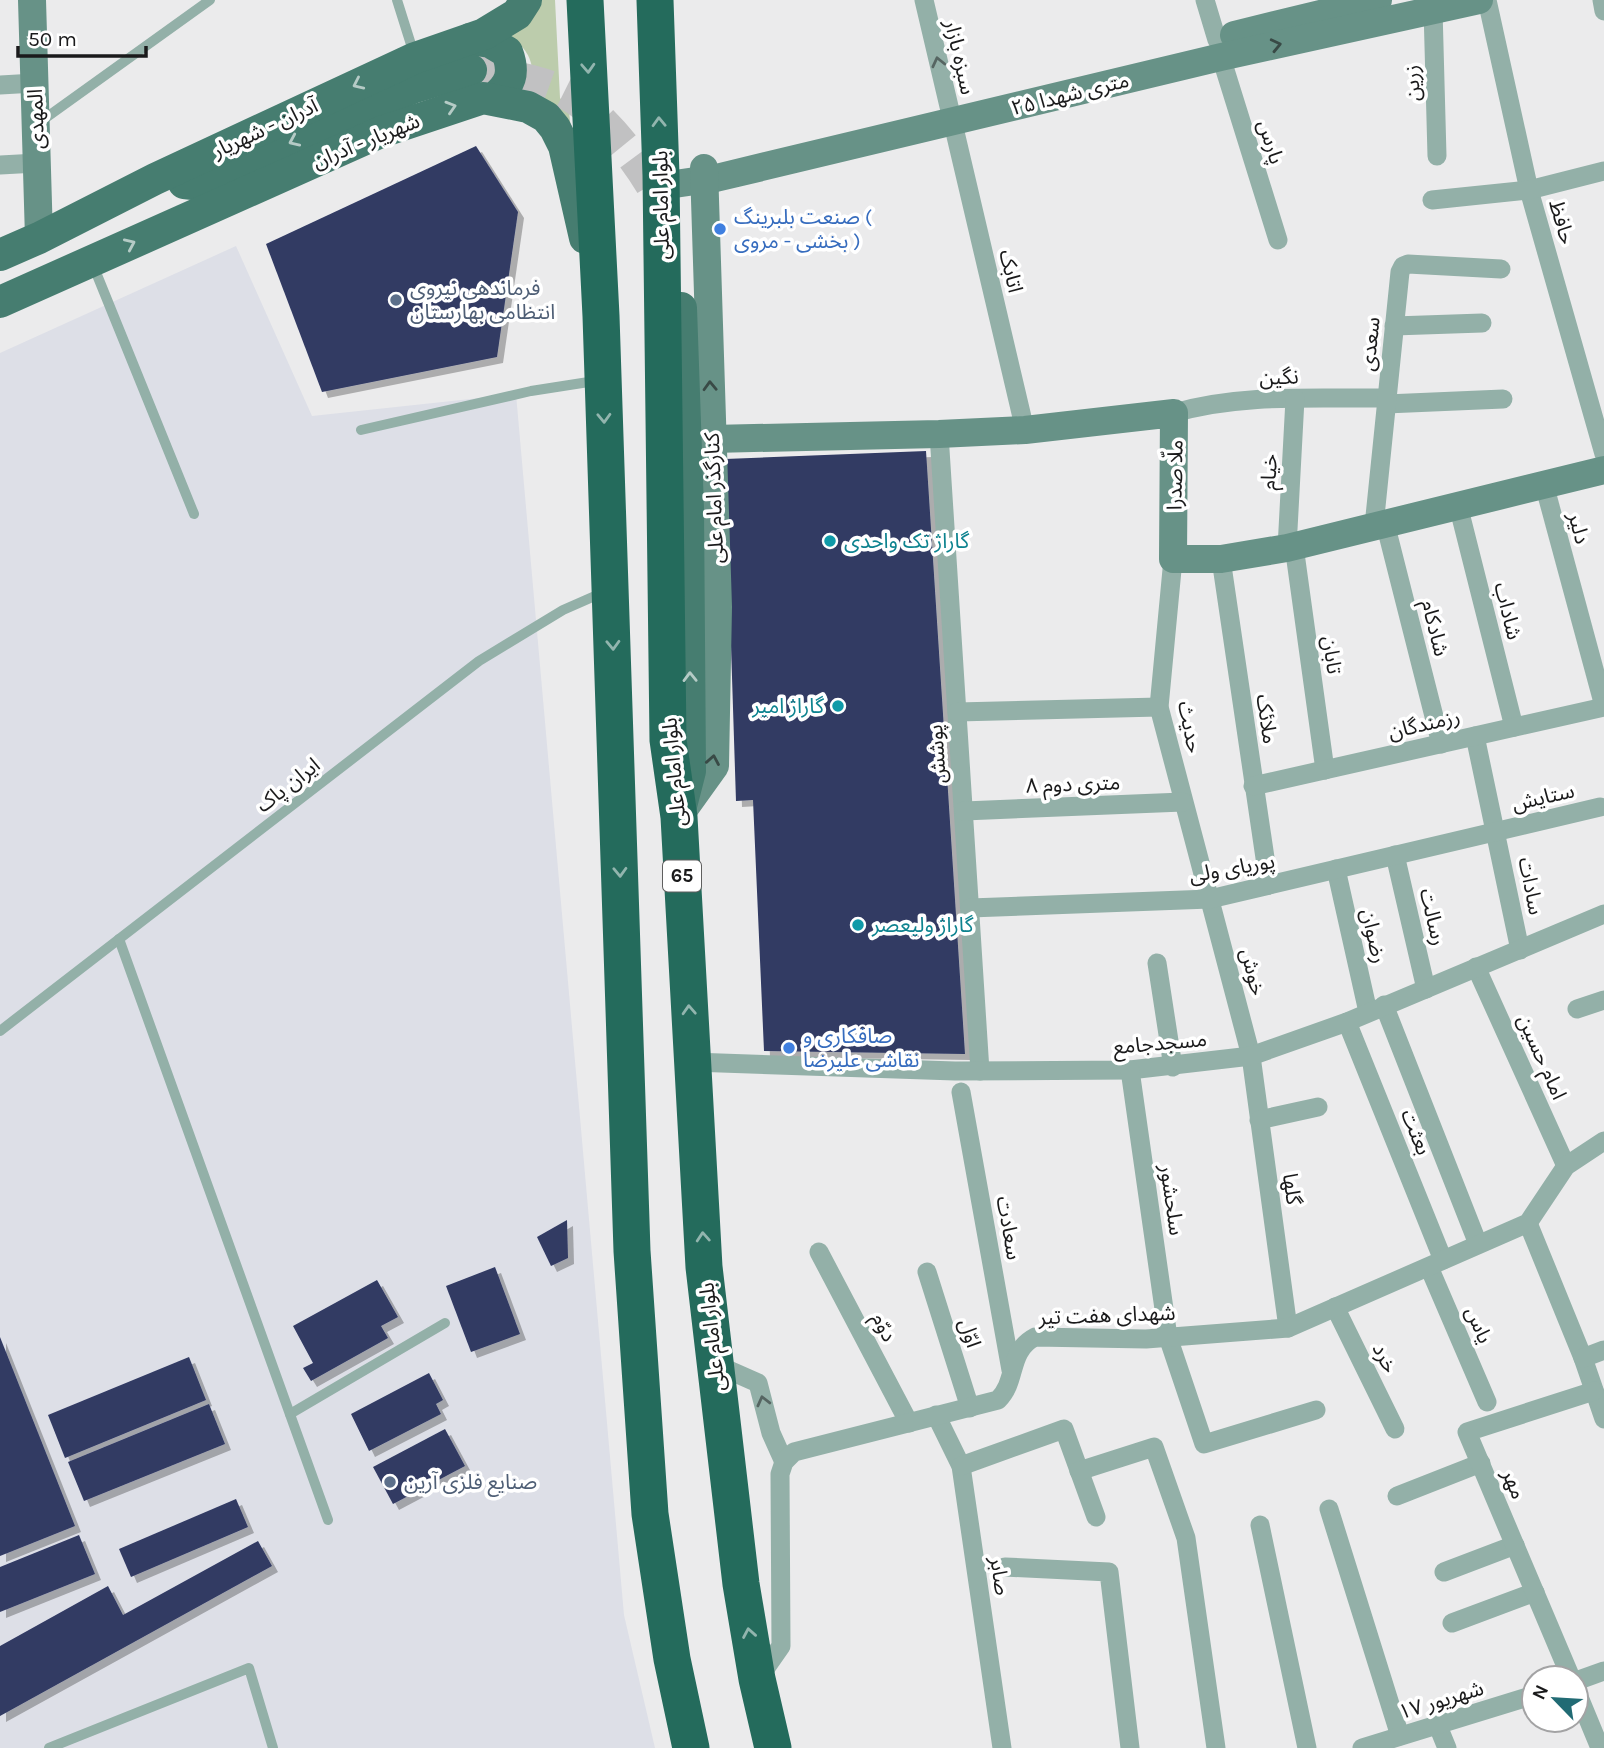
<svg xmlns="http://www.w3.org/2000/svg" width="1604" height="1748" viewBox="0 0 1604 1748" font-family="Karla,'Noto Sans Arabic',sans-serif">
  <defs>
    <filter id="shadow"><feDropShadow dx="6" dy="6" stdDeviation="0" flood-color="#0004"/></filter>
  </defs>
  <rect width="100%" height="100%" fill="#ebebec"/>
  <polygon fill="#dddfe7" points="236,246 312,416 516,394 624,1615 655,1748 0,1748 0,353"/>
  <path fill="#bcccac" d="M 540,0 L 555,0 L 560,98 L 569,111 L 573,150 L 531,93 C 536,59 529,52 505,30 Z"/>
  <g fill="#313a64" filter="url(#shadow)">
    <polygon points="476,146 518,212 497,357 322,392 266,244"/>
    <polygon points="926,451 965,1054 764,1051 753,800 736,801 725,459"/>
    <polygon points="567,1220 568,1258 551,1266 537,1237"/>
    <polygon points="495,1267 520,1334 471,1352 446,1286"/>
    <polygon points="377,1280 398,1317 381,1326 388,1338 311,1381 303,1368 313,1363 293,1326"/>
    <polygon points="0,1337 75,1526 0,1556"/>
    <polygon points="189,1357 206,1400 65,1458 48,1415"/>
    <polygon points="429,1373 443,1400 436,1404 441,1414 369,1451 351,1414"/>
    <polygon points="209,1404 225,1444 84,1501 68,1462"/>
    <polygon points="445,1429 465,1466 393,1504 373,1467"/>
    <polygon points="236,1499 248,1527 131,1577 119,1549"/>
    <polygon points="79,1535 95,1574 0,1612 0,1567"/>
    <polygon points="258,1541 272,1566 0,1716 0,1646 108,1586 123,1615"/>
  </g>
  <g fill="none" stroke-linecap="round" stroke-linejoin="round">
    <path stroke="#c1c1c2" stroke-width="32" stroke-dasharray="32 16" stroke-linecap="butt" d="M 471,70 C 501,75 532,78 561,91 C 599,108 646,169 663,207"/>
    <g stroke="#93b0a8" stroke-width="10">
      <polyline points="397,0 414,54"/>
      <polyline points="40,122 210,0"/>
      <polyline points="93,265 194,514"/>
      <polyline points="361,430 531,391 595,381"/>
      <polyline points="119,939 328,1520"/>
      <polyline points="0,1031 479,661 563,610 604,592"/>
      <polyline points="290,1414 445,1323"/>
      <polyline points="49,1748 249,1668 273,1748"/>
    </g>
    <g stroke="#93b0a8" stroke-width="19">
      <polyline points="924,0 1025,430"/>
      <polyline points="1205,0 1217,40"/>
      <polyline points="1487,0 1529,190 1604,454"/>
      <polyline points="1602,0 1604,11"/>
      <polyline points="1433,9 1437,156"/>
      <polyline points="1221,57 1278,240"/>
      <polyline points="0,85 35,83"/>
      <polyline points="0,165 37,163"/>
      <polyline points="1432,200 1529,190 1604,171"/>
      <polyline points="1394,326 1482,323"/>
      <polyline points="1386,404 1503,399"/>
      <path d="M 1174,413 C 1242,393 1317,399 1387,398"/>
      <polyline points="939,434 980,1071"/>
      <polyline points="1544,484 1604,706"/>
      <polyline points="1458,505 1514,727"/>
      <polyline points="1385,523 1441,744"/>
      <polyline points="1374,526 1400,272 1403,266 1408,264 1501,269"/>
      <polyline points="1294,546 1325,770"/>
      <polyline points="1287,548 1295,399"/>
      <polyline points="1173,559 1159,707 1251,1056 1288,1328"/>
      <polyline points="1221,559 1269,885"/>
      <polyline points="957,712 1159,707"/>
      <polyline points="1475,736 1520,950"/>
      <polyline points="1253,786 1604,707"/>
      <polyline points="964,811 1183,802"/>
      <polyline points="1395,855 1426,989"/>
      <polyline points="1336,869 1368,1012"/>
      <polyline points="970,908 1210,899 1600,807"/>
      <polyline points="1157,963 1173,1067"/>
      <polyline points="1476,967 1566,1166"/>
      <polyline points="1384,1005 1478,1244"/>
      <polyline points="1577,1009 1604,1000"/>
      <polyline points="1347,1022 1443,1260"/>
      <polyline points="692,1062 955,1071 1130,1070 1251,1056 1347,1022 1604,914"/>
      <polyline points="1130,1070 1168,1337 1204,1444 1316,1410"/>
      <polyline points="961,1092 1011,1370"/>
      <polyline points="1259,1120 1318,1107"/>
      <polyline points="1528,1223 1583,1358 1604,1419"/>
      <polyline points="819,1252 909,1423"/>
      <polyline points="1429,1267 1487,1402"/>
      <polyline points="927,1272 970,1408"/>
      <polyline points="1335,1307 1395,1429"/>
      <polyline points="1583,1358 1604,1350"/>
      <polyline points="715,1364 758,1383 771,1433 784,1462"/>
      <polyline points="936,1415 961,1466 1002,1748"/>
      <polyline points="961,1466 1064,1429 1096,1517"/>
      <polyline points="1079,1471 1154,1447 1186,1538 1216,1748"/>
      <polyline points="1397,1496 1481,1463"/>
      <polyline points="1329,1509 1400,1736"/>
      <polyline points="1260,1525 1307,1748"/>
      <polyline points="1005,1567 1109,1572 1130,1748"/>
      <polyline points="1444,1572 1515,1545"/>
      <polyline points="1452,1623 1535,1592"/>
      <polyline points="1571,1678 1467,1432 1594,1391"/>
      <path d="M 758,1679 L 781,1646 L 780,1474 L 784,1462 L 794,1452 L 998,1400 C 1018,1380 1007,1352 1035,1337 L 1146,1339 L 1288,1328 L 1528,1223 L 1566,1166 L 1604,1141"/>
      <polyline points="1576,1681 1604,1671"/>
      <polyline points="1576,1690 1600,1748"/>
      <polyline points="1438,1726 1447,1748"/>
      <polyline points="1362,1748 1534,1695"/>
    </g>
    <g stroke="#679287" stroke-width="28">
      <polyline points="32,0 39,238"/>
      <polyline points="1234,35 1378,0"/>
      <polyline points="661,186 716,178 1221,57 1479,0"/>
      <polyline points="712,439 939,434 1025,430 1174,413 1173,559 1221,559 1287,548 1604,470"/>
      <polyline points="682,812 715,766 718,607 704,168"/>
    </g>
    <g stroke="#467d70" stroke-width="32">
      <path d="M 470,39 L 490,42 L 507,52 C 515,73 511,85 493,99"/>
      <polyline points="184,183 193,184 412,88 471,70"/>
      <polyline points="0,255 39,238 155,179 415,58 484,34 517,14 526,0"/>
      <polyline points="0,302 381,132 483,98 528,107 546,117 555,128 564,146 585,238"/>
      <polyline points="681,308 688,509 690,771 681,806"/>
    </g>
    <g stroke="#246b5c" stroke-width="37">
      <polyline points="585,0 601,316 632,1251 650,1514 672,1659 691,1748"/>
      <polyline points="655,0 661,175 668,740 679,817 704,1267 741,1584 757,1679 773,1748"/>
    </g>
  </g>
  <defs><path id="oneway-chevron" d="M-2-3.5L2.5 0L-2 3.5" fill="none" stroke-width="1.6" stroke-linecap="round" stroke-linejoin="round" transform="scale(1.75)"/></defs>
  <g stroke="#394a46">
    <use href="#oneway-chevron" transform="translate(1276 45) rotate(-13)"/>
    <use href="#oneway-chevron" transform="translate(710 386) rotate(-92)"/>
    <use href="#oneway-chevron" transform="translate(713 760) rotate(-80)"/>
  </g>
  <g stroke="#566562">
    <use href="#oneway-chevron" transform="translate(938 62) rotate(-103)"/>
    <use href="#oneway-chevron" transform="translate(763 1401) rotate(-104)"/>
  </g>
  <g stroke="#92b5ae">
    <use href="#oneway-chevron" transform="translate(588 68) rotate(87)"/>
    <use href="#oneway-chevron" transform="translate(659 122) rotate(-92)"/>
    <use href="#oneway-chevron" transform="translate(604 418) rotate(88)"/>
    <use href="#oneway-chevron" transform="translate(613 645) rotate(88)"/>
    <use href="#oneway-chevron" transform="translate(620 872) rotate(88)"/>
    <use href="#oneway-chevron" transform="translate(689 1010) rotate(-93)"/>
    <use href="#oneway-chevron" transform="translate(703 1237) rotate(-94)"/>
    <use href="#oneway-chevron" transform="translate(749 1633) rotate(-100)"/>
  </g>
  <g stroke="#b5cbc6">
    <use href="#oneway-chevron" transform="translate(358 84) rotate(155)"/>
    <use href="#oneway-chevron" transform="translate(451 107) rotate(-17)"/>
    <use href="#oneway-chevron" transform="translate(294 141) rotate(156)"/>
    <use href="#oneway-chevron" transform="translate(130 244) rotate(-24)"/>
    <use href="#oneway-chevron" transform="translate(690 677) rotate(-91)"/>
  </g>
  <g fill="#3f7fe0" stroke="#fff" stroke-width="2.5">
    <circle cx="720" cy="229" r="7"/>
    <circle cx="789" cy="1048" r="7"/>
  </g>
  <g fill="#5c6f8a" stroke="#fff" stroke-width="2.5">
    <circle cx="396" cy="300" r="7"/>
    <circle cx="390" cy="1482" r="7"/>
  </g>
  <g fill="#0f9aa8" stroke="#fff" stroke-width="2.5">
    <circle cx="830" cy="541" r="7"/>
    <circle cx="838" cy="706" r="7"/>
    <circle cx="858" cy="925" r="7"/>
  </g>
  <g text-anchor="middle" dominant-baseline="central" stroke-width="7" stroke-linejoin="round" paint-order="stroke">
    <rect fill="#fff" stroke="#5f5f5f" stroke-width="2" x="663" y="860.5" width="38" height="31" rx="5"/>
    <g font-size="19" font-weight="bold" fill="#1a1a1b">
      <text x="682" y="876">65</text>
    </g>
    <g font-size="21" fill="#1a1a1b" stroke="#fff">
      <text transform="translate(960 57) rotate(77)">سبزه بازار</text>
      <text transform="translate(1412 83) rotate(-92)">زرین</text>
      <text transform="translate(1070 94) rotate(-14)">۲۵ متری شهدا</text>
      <text transform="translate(36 119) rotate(-92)">المهدی</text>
      <text transform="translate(265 128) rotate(-25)">آدران - شهریار</text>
      <text transform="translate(366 141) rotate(-22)">شهریار - آدران</text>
      <text transform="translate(1271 142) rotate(73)">پارس</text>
      <text transform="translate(661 205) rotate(-91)">بلوار امام علی</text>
      <text transform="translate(1562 222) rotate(74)">حافظ</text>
      <text transform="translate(1011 271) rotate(77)">اتابک</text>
      <text transform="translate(1370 344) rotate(-84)">سعدی</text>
      <text transform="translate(1279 377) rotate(-2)">نگین</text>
      <text transform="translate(1269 472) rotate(-87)">خیام</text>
      <text transform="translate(1175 475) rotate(-89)">ملّا صدرا</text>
      <text transform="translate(714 498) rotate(-92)">کنارگذر امام علی</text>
      <text transform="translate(1579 528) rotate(75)">دلیر</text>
      <text transform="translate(1508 611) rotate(76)">شاداب</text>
      <text transform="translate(1435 628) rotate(76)">شادکام</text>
      <text transform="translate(1332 655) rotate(82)">تابان</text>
      <text transform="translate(1267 719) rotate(82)">ملائک</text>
      <text transform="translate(1424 724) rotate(-13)">رزمندگان</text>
      <text transform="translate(1190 727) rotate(79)">حدیث</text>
      <text transform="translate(937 754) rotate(-94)">پوشش</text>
      <text transform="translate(674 772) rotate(-95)">بلوار امام علی</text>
      <text transform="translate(1073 784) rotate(-2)">۸ متری دوم</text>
      <text transform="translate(288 785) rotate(-38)">ایران پاک</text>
      <text transform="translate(1543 797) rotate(-13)">ستایش</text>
      <text transform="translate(1232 868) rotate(-10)">پوریای ولی</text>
      <text transform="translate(1531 886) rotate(79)">سادات</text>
      <text transform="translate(1433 917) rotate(77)">رسالت</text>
      <text transform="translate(1374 936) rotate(77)">رضوان</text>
      <text transform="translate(1253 972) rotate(76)">خوش</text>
      <text transform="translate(1160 1043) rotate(-5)">مسجدجامع</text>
      <text transform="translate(1542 1057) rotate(66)">امام حسین</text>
      <text transform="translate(1416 1132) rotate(68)">بعثت</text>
      <text transform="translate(1292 1189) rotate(82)">گلها</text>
      <text transform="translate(1172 1200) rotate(82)">سلحشور</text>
      <text transform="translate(1009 1228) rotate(80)">سعادت</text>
      <text transform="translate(1107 1315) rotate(-2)">شهدای هفت تیر</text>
      <text transform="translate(1479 1325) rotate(67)">یاس</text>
      <text transform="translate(884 1327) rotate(62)">دوّم</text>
      <text transform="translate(970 1333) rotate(72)">اوّل</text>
      <text transform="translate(712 1337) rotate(-96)">بلوار امام علی</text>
      <text transform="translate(1385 1358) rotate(64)">خرد</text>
      <text transform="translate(1514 1484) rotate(67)">مهر</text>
      <text transform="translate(1000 1576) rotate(82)">صابر</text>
      <text transform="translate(1441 1700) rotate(-17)">۱۷ شهریور</text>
    </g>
    <g font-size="21" fill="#366cbe" stroke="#fff" text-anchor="start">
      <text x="734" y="217">صنعت بلبرینگ (<tspan x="734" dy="24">بخشی - مروی )</tspan></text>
      <text x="803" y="1036">صافکاری و<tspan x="803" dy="24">نقاشی عليرضا</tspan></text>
    </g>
    <g font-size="21" fill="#4e5e75" stroke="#fff" text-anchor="start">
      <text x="410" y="288">فرماندهی نیروی<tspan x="410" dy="24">انتظامی بهارستان</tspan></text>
      <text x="404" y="1482">صنایع فلزی آرین</text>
    </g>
    <g font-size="21" fill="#0d838f" stroke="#fff" text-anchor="start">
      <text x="844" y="541">گاراژ تک واحدی</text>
      <text x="824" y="706" text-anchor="end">گاراژ امیر</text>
      <text x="872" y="925">گاراژ ولیعصر</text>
    </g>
  </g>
  <g transform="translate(1555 1699) rotate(295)"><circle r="33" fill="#ffffff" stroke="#a3a3a4" stroke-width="2"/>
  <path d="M0-5L12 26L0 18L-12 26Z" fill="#216b74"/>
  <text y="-10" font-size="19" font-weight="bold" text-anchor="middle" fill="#1a1a1b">N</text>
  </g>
  <path d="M18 46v10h128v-10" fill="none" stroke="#1a1a1b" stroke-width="3.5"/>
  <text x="28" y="46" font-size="21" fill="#1a1a1b" stroke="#ffffff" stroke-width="5" paint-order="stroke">50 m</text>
</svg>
